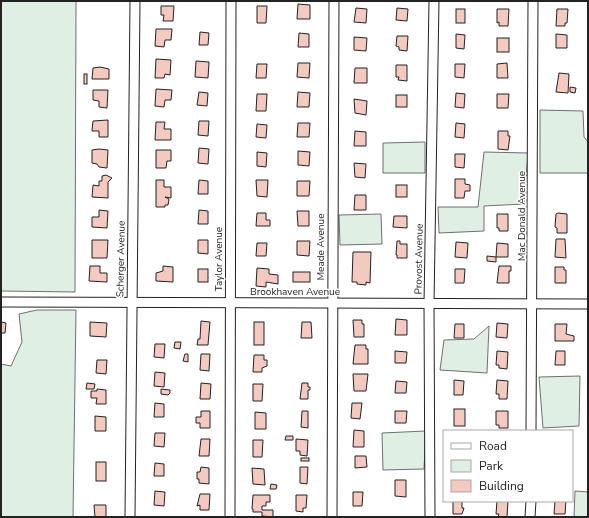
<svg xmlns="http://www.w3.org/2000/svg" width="589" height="518" viewBox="0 0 589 518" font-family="'Nunito Sans',sans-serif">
  <rect width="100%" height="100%" fill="#fff"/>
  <g fill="#e0efe3" stroke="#6f6f6f">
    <polygon points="1,1 76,1 75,292 1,291"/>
    <polygon points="540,110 583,111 584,137 588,142 588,173 540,173"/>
    <polygon points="425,142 425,173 383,173 383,143"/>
    <polygon points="484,152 528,153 524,204 484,206 484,231 439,233 438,207 478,207"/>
    <polygon points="381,214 382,244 340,245 339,215"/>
    <polygon points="37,310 76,310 73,517 1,517 1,364 11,366 22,342 19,314"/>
    <polygon points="489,326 487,373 440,370 444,340 474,339"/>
    <polygon points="580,376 579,426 543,428 539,377"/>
    <polygon points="426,431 424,469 383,470 382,433"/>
    <polygon points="575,491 588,492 588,517 574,517"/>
  </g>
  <g fill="#f3c9c0" stroke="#222">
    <polygon points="298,4 310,5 310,19 297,19"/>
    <polygon points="161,6 174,6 173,21 163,21 164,15 161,15"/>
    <polygon points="257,6 267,6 266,23 257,23"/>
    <polygon points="356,8 367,9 366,23 354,22"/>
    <polygon points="397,8 408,9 407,21 396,20"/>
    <rect x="456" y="9" width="9" height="14"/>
    <polygon points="497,9 509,9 508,26 499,26 499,22 497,23"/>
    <polygon points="557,9 568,9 567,23 565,23 565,26 556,26"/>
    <polygon points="156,29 172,29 171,40 165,40 164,47 155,46"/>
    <polygon points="200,32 209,33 208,45 199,45"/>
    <polygon points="299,33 309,34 309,47 298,47"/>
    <polygon points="456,34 465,35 464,49 456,48"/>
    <polygon points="556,34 567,35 567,48 556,48"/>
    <polygon points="397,36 408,36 407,51 399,50 399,47 396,46"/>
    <polygon points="354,37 367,38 366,51 354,50"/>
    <rect x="497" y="38" width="12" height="14"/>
    <polygon points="156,59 171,60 170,75 165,74 164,78 155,78"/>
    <polygon points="196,61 209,62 208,78 195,77"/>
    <polygon points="298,63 310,63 309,78 297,77"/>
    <polygon points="507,63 508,78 497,78 497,64"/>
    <polygon points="257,64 267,64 266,78 256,78"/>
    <polygon points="455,64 465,64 464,78 455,77"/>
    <polygon points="396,65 407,65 407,81 398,80 399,77 396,77"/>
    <polygon points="100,67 109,69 109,79 92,79 93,68"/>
    <polygon points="355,68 367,68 367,83 354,83"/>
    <polygon points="559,73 569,74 568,93 556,92"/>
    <rect x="84" y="74" width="3" height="10"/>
    <polygon points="570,87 576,88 575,93 570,92"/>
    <polygon points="156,89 172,90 171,100 165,100 164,107 155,106"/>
    <polygon points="93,90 108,90 107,108 99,107 99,101 93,100"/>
    <polygon points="199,92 208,93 207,106 197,105"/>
    <polygon points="298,92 310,93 309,107 297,107"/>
    <polygon points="456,93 465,94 464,108 455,107"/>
    <polygon points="257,94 267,94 266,111 256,111"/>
    <polygon points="497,94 509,94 508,108 497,108"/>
    <rect x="396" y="95" width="11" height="12"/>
    <polygon points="354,99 367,101 366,115 355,113"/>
    <polygon points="108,120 108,137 99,137 99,131 92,131 93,121"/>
    <polygon points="199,121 209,121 208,136 198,135"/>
    <polygon points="156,122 165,122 164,129 171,129 171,140 155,140"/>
    <polygon points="298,123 310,123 309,137 297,137"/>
    <polygon points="456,123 465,124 464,138 455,137"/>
    <polygon points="257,124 267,125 266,138 256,137"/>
    <polygon points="355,131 366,132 366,146 354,146"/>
    <polygon points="498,131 508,131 508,136 510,136 508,150 498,149"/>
    <polygon points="199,148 209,149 208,164 198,163"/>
    <polygon points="99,149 108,150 107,168 99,167 97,164 92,163 92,150"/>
    <polygon points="156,150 171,150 171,161 167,161 166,168 156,168"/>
    <polygon points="298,151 310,152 309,166 298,165"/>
    <polygon points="257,152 267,153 266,167 257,166"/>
    <polygon points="455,154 465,154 464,168 455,167"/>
    <polygon points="354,163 366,164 365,178 355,177"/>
    <polygon points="106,175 112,178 108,182 108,198 92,197 93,185 99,186 99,181 102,181 102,176"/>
    <polygon points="455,179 465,179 465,184 470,185 470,191 465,191 464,198 455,198"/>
    <polygon points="156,180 164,180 164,187 171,187 171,198 165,197 169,199 168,205 165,205 165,207 156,207"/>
    <polygon points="199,180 208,181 208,194 198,194"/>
    <polygon points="256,180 268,180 267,197 257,196"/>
    <polygon points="297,181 310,181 309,196 297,196"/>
    <rect x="396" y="185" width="11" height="12"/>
    <polygon points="355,195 366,195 366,210 354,210"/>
    <polygon points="99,210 108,211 107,228 92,227 92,217 99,217"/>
    <polygon points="199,210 208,211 208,224 198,224"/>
    <polygon points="297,211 309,211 309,226 298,226"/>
    <polygon points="257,213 266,213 266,220 270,220 270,226 256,226"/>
    <polygon points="558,213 567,214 567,233 557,233 557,228 555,227 556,214"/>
    <polygon points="497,214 508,214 508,231 499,231 499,228 497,228"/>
    <polygon points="394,216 407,216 407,228 393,227"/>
    <polygon points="556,239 565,239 566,258 555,257"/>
    <polygon points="92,240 108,240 107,258 92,258"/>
    <polygon points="198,240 208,240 208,254 198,253"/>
    <polygon points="297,241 310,241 309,256 297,255"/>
    <polygon points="397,241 400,241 400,244 407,244 407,258 397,258 397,255 396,255"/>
    <polygon points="456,242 468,243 467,258 455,257"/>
    <polygon points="257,243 267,243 266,256 256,256"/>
    <polygon points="497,243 508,244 508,257 496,257"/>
    <polygon points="353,252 371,252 370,283 366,282 366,285 357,284 357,282 352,282"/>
    <polygon points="487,256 496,257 496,262 487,261"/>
    <polygon points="90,266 100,266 100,273 107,273 107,282 89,281"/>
    <polygon points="163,266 173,267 173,282 156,281 156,273 163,271"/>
    <polygon points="499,266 511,266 511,271 509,271 509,283 497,283"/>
    <polygon points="555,267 564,267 564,270 566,270 566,283 555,283"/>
    <polygon points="257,268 269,269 269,274 278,275 278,284 266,282 266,287 256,286"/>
    <rect x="198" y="269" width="10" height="13"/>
    <polygon points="455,269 465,269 464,283 455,283"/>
    <rect x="293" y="272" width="17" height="10"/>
    <polygon points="396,319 407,320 407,335 395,335"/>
    <polygon points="353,320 362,320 362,324 364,324 364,337 354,337"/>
    <polygon points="201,321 210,322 208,345 197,345 198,339 200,339"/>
    <polygon points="1,322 6,323 5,333 1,333"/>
    <polygon points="90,322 107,323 106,337 90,336"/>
    <rect x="254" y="322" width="10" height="23"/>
    <polygon points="302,322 311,322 312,338 301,338"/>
    <polygon points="497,323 508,324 507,338 496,337"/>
    <polygon points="455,324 464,324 464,338 454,338"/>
    <polygon points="555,324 567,324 566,334 574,336 574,341 555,341"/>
    <polygon points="175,342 181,342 180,349 174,348"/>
    <polygon points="155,344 165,344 164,358 154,357"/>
    <polygon points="355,345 366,345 366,349 368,349 368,364 353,364"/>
    <polygon points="395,351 407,352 406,363 395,363"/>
    <polygon points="497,351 508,352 507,369 499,368 499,365 496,365"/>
    <polygon points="556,351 565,351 565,365 555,365"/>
    <polygon points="185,354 188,354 188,362 183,361"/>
    <polygon points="201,354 210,354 209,371 200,370"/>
    <polygon points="254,355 264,355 264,360 267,360 267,366 262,368 262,372 253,372"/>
    <polygon points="97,360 107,360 106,374 96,373"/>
    <polygon points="155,372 165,373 164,387 154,386"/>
    <polygon points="353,374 368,374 366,391 354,391"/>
    <polygon points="454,380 464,381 463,395 454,395"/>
    <polygon points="497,380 508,381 507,399 499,399 499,394 496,394"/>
    <polygon points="396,381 407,382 406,393 395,393"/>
    <polygon points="87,383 95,384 94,389 86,389"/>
    <polygon points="201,383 211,384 210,399 200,399"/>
    <polygon points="302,383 308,383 308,387 310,387 310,390 308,390 308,399 300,399"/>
    <polygon points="253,384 263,384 262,401 253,401"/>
    <polygon points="97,389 106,390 106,404 96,404 97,398 91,398 91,391 97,391"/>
    <polygon points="161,389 170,390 170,393 168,395 161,394"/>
    <polygon points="155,403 164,404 164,417 154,417"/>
    <polygon points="352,403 362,403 360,419 351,418"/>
    <rect x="454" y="409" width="11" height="17"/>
    <polygon points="201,411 210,411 210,428 200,428 200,423 196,423 196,417 201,417"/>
    <polygon points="302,411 308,411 308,428 301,427"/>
    <polygon points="395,411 407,411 406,423 395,423"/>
    <polygon points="496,411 508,411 508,428 499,428 499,425 496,425"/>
    <polygon points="255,412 266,413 266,429 255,429"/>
    <polygon points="95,416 106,417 106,431 95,431"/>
    <polygon points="354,430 364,431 364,447 353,447"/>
    <polygon points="155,433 165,433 164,447 154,446"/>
    <polygon points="286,436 293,436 293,440 285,440"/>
    <polygon points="201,439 210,439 209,456 199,456"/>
    <polygon points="296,439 308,440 307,456 300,455 300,451 296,451"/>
    <polygon points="253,440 263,440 262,457 253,457"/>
    <polygon points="355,456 366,456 367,467 355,468"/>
    <rect x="301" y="458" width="8" height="3"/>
    <rect x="96" y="462" width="10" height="19"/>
    <polygon points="155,463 164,464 164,476 154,476"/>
    <polygon points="201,467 209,468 209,484 199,483 199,479 197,479 197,472 200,472"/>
    <polygon points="300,467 308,467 307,484 300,483"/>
    <polygon points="252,468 264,469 265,485 253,484"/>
    <polygon points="395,480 406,480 406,497 395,496"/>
    <polygon points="271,484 277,485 276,489 270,489"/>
    <polygon points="155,491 165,492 164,506 154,505"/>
    <polygon points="353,492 363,492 362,506 353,506"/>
    <polygon points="200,494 210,494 209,510 200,510 200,505 197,506"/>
    <polygon points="253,495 270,495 270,502 266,502 266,506 262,506 262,510 273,510 273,517 262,516 262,512 253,512 253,509 252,509"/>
    <polygon points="296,495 307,495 306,508 303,508 303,512 296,511"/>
    <polygon points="453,501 462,501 462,508 464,508 462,514 453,514"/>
    <polygon points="497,501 508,501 507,517 498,517 499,514 496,514"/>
    <polygon points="555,501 566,501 565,514 554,514"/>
    <polygon points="94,505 106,505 106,517 95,517"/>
  </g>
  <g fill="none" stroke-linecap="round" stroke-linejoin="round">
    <defs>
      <g id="minor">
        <polyline points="1,302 588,304"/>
        <polyline points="531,431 533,1"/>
        <polyline points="130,517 135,1"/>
        <polyline points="230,517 231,1"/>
        <polyline points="332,517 334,1"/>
        <polyline points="430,517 429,304 434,1"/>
        <polyline points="530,517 531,501"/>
      </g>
    </defs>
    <use href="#minor" stroke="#222" stroke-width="11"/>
    <use href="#minor" stroke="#fff" stroke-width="9"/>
  </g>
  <g text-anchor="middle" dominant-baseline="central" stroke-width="3" stroke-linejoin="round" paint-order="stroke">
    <g font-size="10" fill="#222" stroke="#fff">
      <text transform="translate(522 216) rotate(-90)">Mac Donald Avenue</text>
      <text transform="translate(321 247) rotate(-90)">Meade Avenue</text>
      <text transform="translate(121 259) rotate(-89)">Scherger Avenue</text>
      <text transform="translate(219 259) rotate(-90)">Taylor Avenue</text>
      <text transform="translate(419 259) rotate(-89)">Provost Avenue</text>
      <text x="295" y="292">Brookhaven Avenue</text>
    </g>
  </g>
  <rect width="589" height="518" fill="none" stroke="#222222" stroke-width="4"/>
  <rect x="443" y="430" width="130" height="72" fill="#ffffff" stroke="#a7a7a7"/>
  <rect x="451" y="443" width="20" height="6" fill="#ffffff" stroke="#a7a7a7"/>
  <text x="479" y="450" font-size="12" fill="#222222">Road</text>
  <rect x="451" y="460" width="20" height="12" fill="#e0efe3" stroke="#a7a7a7"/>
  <text x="479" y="470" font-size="12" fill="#222222">Park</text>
  <rect x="451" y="480" width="20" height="12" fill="#f3c9c0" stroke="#a7a7a7"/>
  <text x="479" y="490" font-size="12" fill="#222222">Building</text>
</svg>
